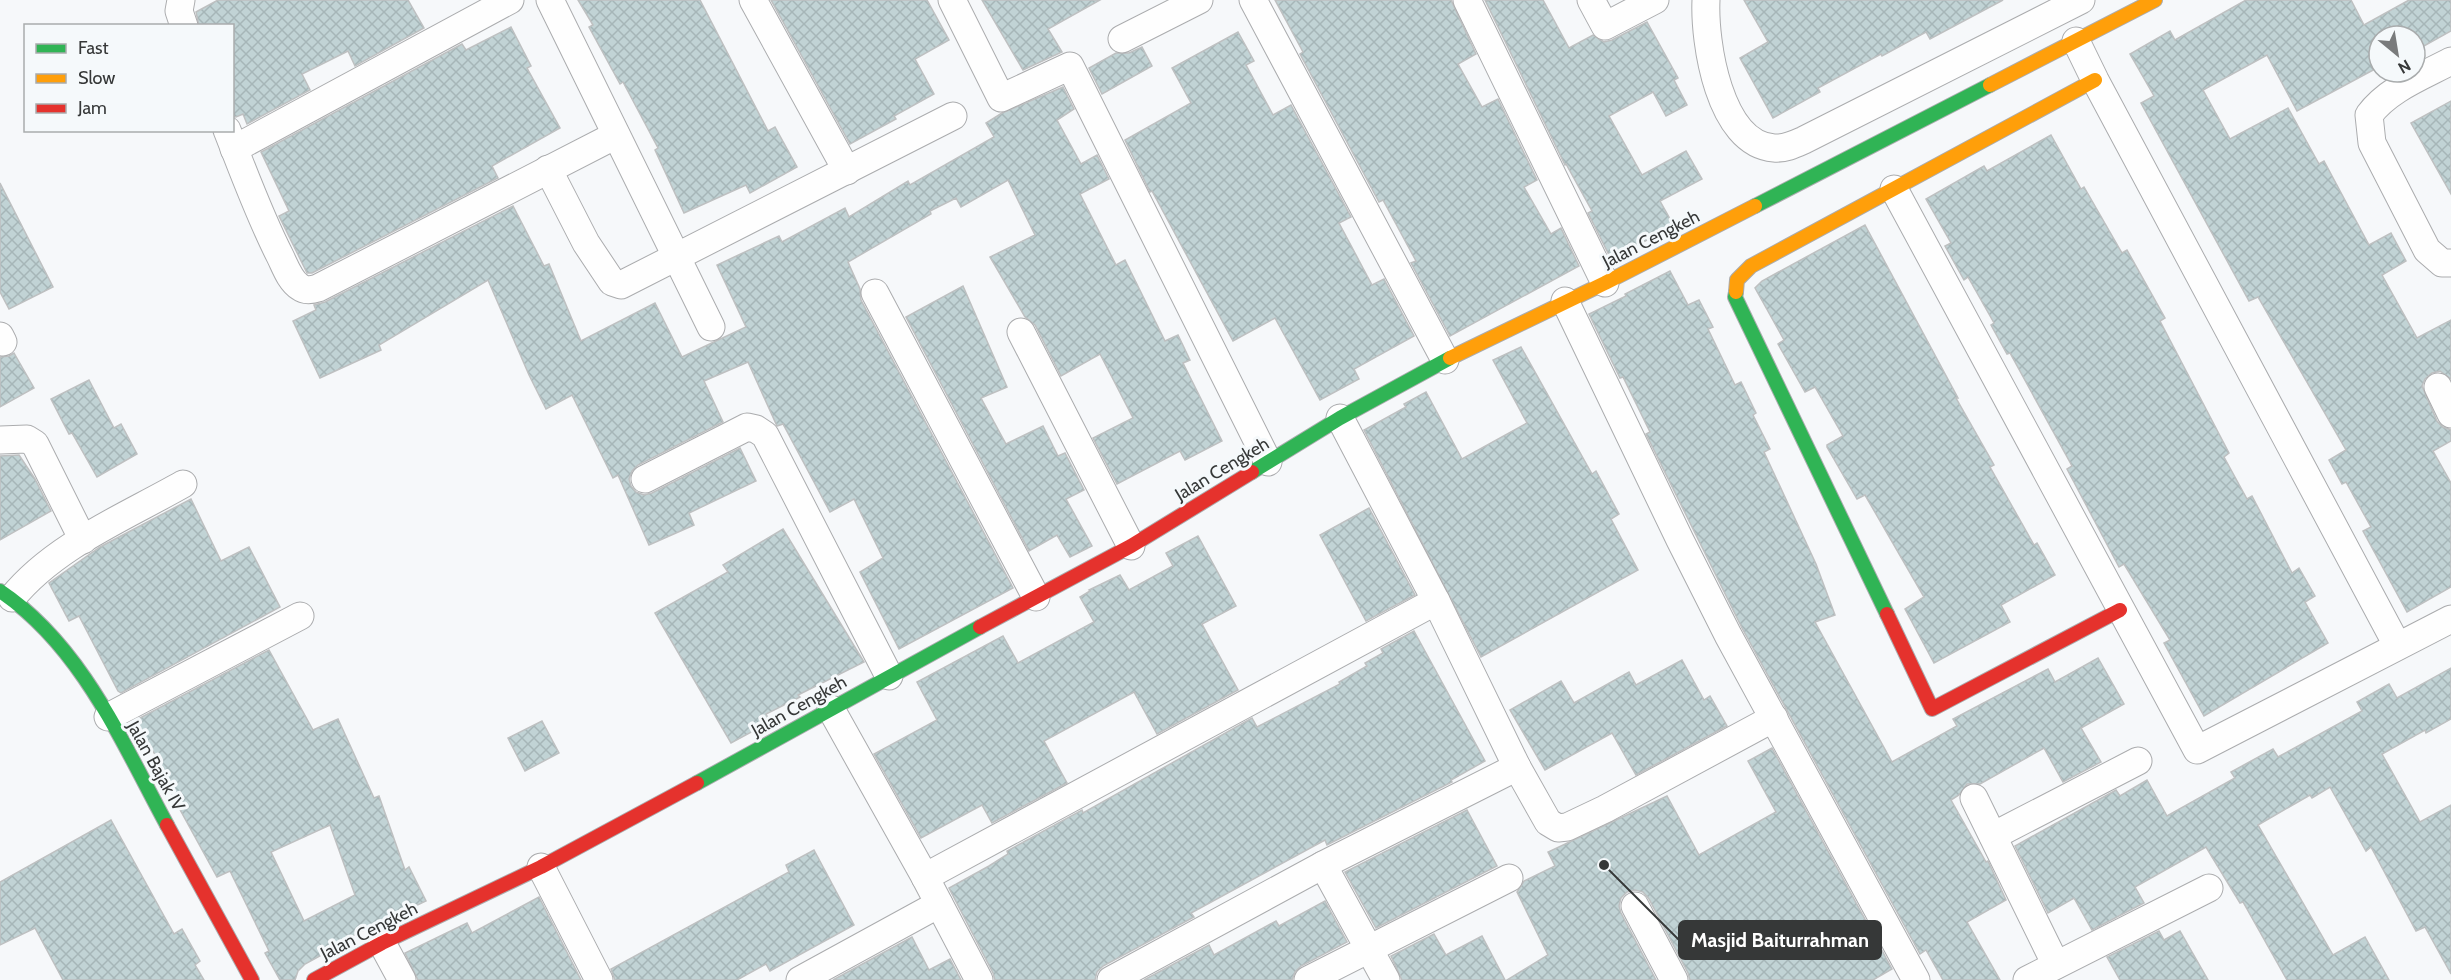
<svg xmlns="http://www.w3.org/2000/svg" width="2451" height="980" viewBox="0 0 2451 980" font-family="Cabin,sans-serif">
  <defs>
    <pattern id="building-cross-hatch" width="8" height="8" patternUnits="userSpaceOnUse" patternTransform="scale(1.5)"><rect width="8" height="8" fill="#c1d3d5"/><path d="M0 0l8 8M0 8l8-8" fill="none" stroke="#a6b6b8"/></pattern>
  </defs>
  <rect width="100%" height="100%" fill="#f6f8fa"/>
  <g fill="url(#building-cross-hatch)" stroke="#bec0c1" stroke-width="1.5" fill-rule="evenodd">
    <polygon points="218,0 408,0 424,28 355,66 348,51 302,74 310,90 247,124 243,114 236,117 232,116 232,26 199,26 196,12"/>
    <polygon points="578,0 700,0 768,131 775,127 797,167 750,193 746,185 684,213 655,150 658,148 623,82 620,84 589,27 593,25"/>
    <polygon points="771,0 927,0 949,40 915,59 934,94 894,116 896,119 850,144"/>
    <polygon points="982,0 1100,0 1048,29 1062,52 1023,70"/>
    <polygon points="1275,0 1451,0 1476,54 1458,64 1482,107 1498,99 1537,180 1524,187 1551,234 1561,228 1579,266 1450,336 1411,263 1416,261 1383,200 1379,202 1300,54 1303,52"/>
    <polygon points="1485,0 1543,0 1569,48 1593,35 1604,42 1612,40 1647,22 1678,78 1674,80 1687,105 1666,116 1653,92 1609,116 1642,175 1686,151 1702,179 1660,201 1674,226 1611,259 1588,213 1592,211 1566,164 1565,165"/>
    <polygon points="1744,0 2003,0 1930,39 1926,32 1882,56 1881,54 1818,88 1820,92 1773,118 1740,58 1768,42"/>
    <polygon points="2246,0 2351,0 2364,25 2409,0 2451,0 2451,31 2415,51 2415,36 2379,36 2379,71 2377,72 2375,69 2297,111 2267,55 2203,90 2230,139 2288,108 2319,164 2324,161 2369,245 2391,233 2406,261 2382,275 2417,338 2451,320 2451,379 2440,371 2432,373 2425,379 2422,386 2437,421 2443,427 2451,430 2451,441 2433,451 2451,483 2451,587 2407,612 2363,531 2371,527 2346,482 2342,484 2329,460 2346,450 2258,297 2249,301 2141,103 2154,96 2130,54 2170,31 2175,40"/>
    <polygon points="511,27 531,66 527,68 560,128 492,166 498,178 312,273 307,273 279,216 289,211 261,152 462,44 466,50"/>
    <polygon points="1238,32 1254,61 1246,65 1273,115 1291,105 1351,217 1339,223 1372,285 1384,279 1414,336 1354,369 1359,379 1320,400 1275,318 1233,341 1152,191 1150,192 1125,140 1191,103 1172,68"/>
    <polygon points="1142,47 1152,66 1102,94 1089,68 1116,53 1129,53"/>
    <polygon points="1063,87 1074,109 1057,120 1081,164 1097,155 1109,179 1080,194 1116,265 1125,260 1165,341 1178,335 1190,360 1183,363 1222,441 1185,460 1180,451 1117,484 1093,438 1133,418 1100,354 1061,376 1035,325 1025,317 990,257 1035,235 1008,180 961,207 956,198 930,211 931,214 848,262 860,289 861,300 1013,588 899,649 860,572 883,558 854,499 830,512 783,424 777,426 748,362 704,381 723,422 638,465 632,471 629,479 631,486 636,492 644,495 652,493 740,448 756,481 689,513 694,525 649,545 618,475 613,478 572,395 546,409 529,375 488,280 379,345 381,350 320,378 293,321 316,310 314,305 325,302 513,206 544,266 549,264 581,341 655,303 682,357 746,327 717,265 779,236 782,242 845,208 849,217 908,181 910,185 994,137 986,123 1002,113"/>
    <polygon points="2451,101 2451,194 2411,123"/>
    <polygon points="2051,135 2081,189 2084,187 2122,253 2127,250 2165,318 2160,321 2229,453 2224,457 2247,499 2252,496 2292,573 2299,568 2315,596 2305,602 2328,643 2204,716 2164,643 2170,640 2124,564 2119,567 2067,469 2072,466 2010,353 2007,354 1991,325 1994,323 1968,277 1964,280 1945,246 1951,243 1926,199 1984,166 1987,171"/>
    <polygon points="0,183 53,287 9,309 0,292"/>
    <polygon points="1865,225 1958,398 1956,398 1994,465 1990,467 2034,545 2037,543 2055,575 2001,605 2010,622 1934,663 1905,609 1924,597 1865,495 1857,499 1827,447 1827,445 1843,436 1815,387 1805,392 1778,344 1784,340 1755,288 1762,281"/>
    <polygon points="1670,271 1688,305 1699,300 1713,327 1708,329 1735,385 1741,382 1756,413 1753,415 1770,449 1764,452 1816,564 1835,615 1815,622 1892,762 1957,726 1953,719 2048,669 2055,682 2098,658 2124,704 2081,728 2101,762 2063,782 2044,748 1980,784 1967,784 1959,795 1951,800 1986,862 1988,861 2006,900 1967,922 2000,980 1943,980 1926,950 1920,954 1742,628 1646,434 1650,432 1623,377 1620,378 1589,314 1626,296 1625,294"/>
    <polygon points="963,286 1007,387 981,398 1006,444 1043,426 1058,456 1065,453 1084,490 1066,499 1092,546 1070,557 1057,535 1029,551 906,317"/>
    <polygon points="1521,347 1592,474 1596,471 1619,514 1611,519 1638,570 1481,657 1364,430 1406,407 1404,404 1426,392 1462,459 1527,423 1493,360"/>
    <polygon points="14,353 34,388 0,407 0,357 9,356"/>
    <polygon points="89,380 114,428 121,424 137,454 97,477 72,433 69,434 51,399"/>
    <polygon points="19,455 35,479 51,511 0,540 0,456"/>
    <polygon points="191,499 221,561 249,547 280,607 121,693 118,691 79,616 69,621 49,583 100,547"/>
    <polygon points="1369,508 1415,595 1366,621 1320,535"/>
    <polygon points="783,529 864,662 798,695 800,697 766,714 770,722 731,743 655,613 728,572 723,565"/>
    <polygon points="1198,536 1236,606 1202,624 1238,690 1157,734 1134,692 1044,741 1067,783 992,823 982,805 921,838 874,754 937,720 917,682 1003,636 1018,663 1094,622 1080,597 1090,591 1089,590 1120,575 1129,590 1173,566 1166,553"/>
    <polygon points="1414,631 1485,761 1451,780 1452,782 1327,845 1325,840 1191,913 1194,917 1103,966 1097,972 1095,980 995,980 993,973 949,888 989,866 1008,854 1007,851 1082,810 1083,813 1252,718 1257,727 1340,684 1339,682 1367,666 1365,663 1383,653 1381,649"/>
    <path d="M 269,650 L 313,730 L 338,719 L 374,798 L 379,796 L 405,870 L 409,867 L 426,901 L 384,921 L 383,920 L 339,943 L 340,945 L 305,964 L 298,971 L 295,980 L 280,980 L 265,953 L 269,951 L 230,871 L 217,877 L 172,795 L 176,793 L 136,720 ZM 330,825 L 355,895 L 304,921 L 271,852 Z"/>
    <polygon points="1682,660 1704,700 1710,696 1727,726 1636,775 1612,733 1545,770 1510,710 1561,681 1574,703 1629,672 1636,685"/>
    <polygon points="2451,668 2451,719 2426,733 2425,730 2382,754 2420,822 2451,805 2451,974 2425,927 2416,931 2371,847 2366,851 2330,787 2312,798 2310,795 2258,825 2333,955 2365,937 2389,980 2287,980 2243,902 2240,903 2206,847 2135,887 2144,903 2092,930 2074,898 2048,913 2015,846 2116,790 2120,796 2147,780 2167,816 2235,778 2231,772 2273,749 2278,757 2362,711 2357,702 2389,684 2397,698"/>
    <polygon points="542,721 559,753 525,771 508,738"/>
    <polygon points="1772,748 1892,969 1873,980 1690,980 1688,973 1649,899 1643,892 1635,890 1627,892 1621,898 1619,906 1621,913 1656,980 1507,980 1548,955 1517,892 1524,881 1555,866 1548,852 1667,796 1699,855 1776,812 1748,761"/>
    <polygon points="1467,810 1497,866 1376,928 1345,872"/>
    <polygon points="111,820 174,934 182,929 200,961 195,965 204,980 63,980 35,928 0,945 0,882"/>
    <polygon points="814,850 854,925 770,971 766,964 737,980 615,980 611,969 789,872 786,865"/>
    <polygon points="539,897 581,980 418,980 405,953 467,923 472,933"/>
    <polygon points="1325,901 1347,942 1301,966 1295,972 1292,980 1144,980 1209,945 1214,955 1276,921 1279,926"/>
    <polygon points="2159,931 2164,940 2180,931 2208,980 2120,980 2107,957"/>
    <polygon points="1434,934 1446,955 1482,936 1505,980 1402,980 1391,956"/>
    <polygon points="912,937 929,970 950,959 961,980 833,980"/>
  </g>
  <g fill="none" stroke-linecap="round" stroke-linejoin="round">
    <defs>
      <g id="street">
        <polyline points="181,0 179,11 184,26"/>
        <polyline points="550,0 711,327"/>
        <polyline points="753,0 847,171"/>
        <polyline points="952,0 1001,98 1070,66 1268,462"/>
        <polyline points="1253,0 1445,360"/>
        <polyline points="1467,0 1605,283"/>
        <polyline points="1591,0 1605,26 1655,0"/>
        <path d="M 1706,0 C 1704,42 1719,144 1774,148 C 1785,149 1795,144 1804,140 L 2081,0"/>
        <polyline points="1122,39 1199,0"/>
        <polyline points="2076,41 2095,80 2397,645"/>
        <path d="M 2451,61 C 2423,76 2388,89 2369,115 L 2372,143 L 2427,250 L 2442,263 L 2451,263"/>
        <path d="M 227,130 C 244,173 259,215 280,256 C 285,266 290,281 300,287 C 305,291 312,290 318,288 L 616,135"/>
        <polyline points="234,149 510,0"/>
        <polyline points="548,169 586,243 612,282 621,285 953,116"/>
        <polyline points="1894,189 2197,750 2451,619"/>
        <polyline points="875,293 1036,597"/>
        <polyline points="1565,301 1680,540 1728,635 1916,980"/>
        <polyline points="1021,332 1131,546"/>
        <polyline points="0,336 3,342"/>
        <polyline points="2438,387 2451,414"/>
        <polyline points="0,440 27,439 35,444 83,540"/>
        <polyline points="645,479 747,427 756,429 765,435 889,676"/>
        <path d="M 12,598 C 54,546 125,517 183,484"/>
        <polyline points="831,709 925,877 979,980"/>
        <polyline points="108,717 300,616"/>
        <polyline points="1517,767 1548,822 1558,828 1567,827 1605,809 1774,718"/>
        <polyline points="1974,798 2056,965"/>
        <polyline points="1993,836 2138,761"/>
        <polyline points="1323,865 1386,980"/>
        <polyline points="541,867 599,980"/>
        <polyline points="925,877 1436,601"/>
        <polyline points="1635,906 1674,980"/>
        <polyline points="382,943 402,980"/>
        <polyline points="800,980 939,904"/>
        <polyline points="1111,980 1323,865 1517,767 1436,601 1340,418"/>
        <polyline points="1308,980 1509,878"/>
        <polyline points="2027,980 2209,888"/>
      </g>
      <g id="fast">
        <polyline points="1755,206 1990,85"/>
        <polyline points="1736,292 1735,297 1887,614"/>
        <polyline points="1252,472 1340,418 1450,358"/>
        <path d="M 0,591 C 81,645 122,742 167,825"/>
        <polyline points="697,783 980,627"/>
      </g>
      <g id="slow">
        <polyline points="1990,85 2155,0"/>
        <polyline points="1736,292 1737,280 1751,266 2095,80"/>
        <polyline points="1450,358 1605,283 1755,206"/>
      </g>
      <g id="jam">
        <polyline points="1887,614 1932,709 2120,610"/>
        <polyline points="980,627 1131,546 1252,472"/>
        <polyline points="167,825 252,980"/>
        <polyline points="314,980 382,943 541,867 697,783"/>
      </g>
    </defs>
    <use href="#street" stroke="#abacae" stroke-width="29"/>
    <use href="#fast" stroke="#abacae" stroke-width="16"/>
    <use href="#slow" stroke="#abacae" stroke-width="16"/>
    <use href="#jam" stroke="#abacae" stroke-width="16"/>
    <use href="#street" stroke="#fefefe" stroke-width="27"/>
    <use href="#fast" stroke="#30b455" stroke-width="14"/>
    <use href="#slow" stroke="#ff9f0a" stroke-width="14"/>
    <use href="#jam" stroke="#e5322d" stroke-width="14"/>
  </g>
  <g text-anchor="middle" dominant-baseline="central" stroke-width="6" stroke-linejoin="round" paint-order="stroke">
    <g font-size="18" fill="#363838" stroke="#f5f9fb">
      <text transform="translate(1651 239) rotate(-27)">Jalan Cengkeh</text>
      <text transform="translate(1222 469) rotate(-31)">Jalan Cengkeh</text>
      <text transform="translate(799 706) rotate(-29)">Jalan Cengkeh</text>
      <text transform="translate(156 766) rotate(61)">Jalan Bajak IV</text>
      <text transform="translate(369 931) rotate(-27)">Jalan Cengkeh</text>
    </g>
  </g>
  <path fill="none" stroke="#363838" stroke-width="2" d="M1604 865L1679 940"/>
  <circle fill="#363838" stroke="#f5f9fb" stroke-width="2" cx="1604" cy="865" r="6"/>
  <rect fill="#363838" stroke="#363838" stroke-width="2" x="1679" y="921" width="202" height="38" rx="6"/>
  <g font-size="20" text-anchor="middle" font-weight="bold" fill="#fff">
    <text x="1780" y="947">Masjid Baiturrahman</text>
  </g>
  <rect x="24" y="24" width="210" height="108" fill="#f5f9fb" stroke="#a9acad" stroke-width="1.5"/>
  <rect x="36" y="44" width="30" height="9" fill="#30b455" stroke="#a9acad" stroke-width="1.5"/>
  <text x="78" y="54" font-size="18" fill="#363838">Fast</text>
  <rect x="36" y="74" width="30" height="9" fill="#ff9f0a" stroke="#a9acad" stroke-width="1.5"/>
  <text x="78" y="84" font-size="18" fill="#363838">Slow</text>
  <rect x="36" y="104" width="30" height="9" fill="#e5322d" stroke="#a9acad" stroke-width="1.5"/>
  <text x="78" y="114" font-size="18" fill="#363838">Jam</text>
  <g transform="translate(2397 54) rotate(150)"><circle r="28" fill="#f5f9fb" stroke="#a9acad" stroke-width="1.5"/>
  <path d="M0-4.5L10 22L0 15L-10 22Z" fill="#797b7c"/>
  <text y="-9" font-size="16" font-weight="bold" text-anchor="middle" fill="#363838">N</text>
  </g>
</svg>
